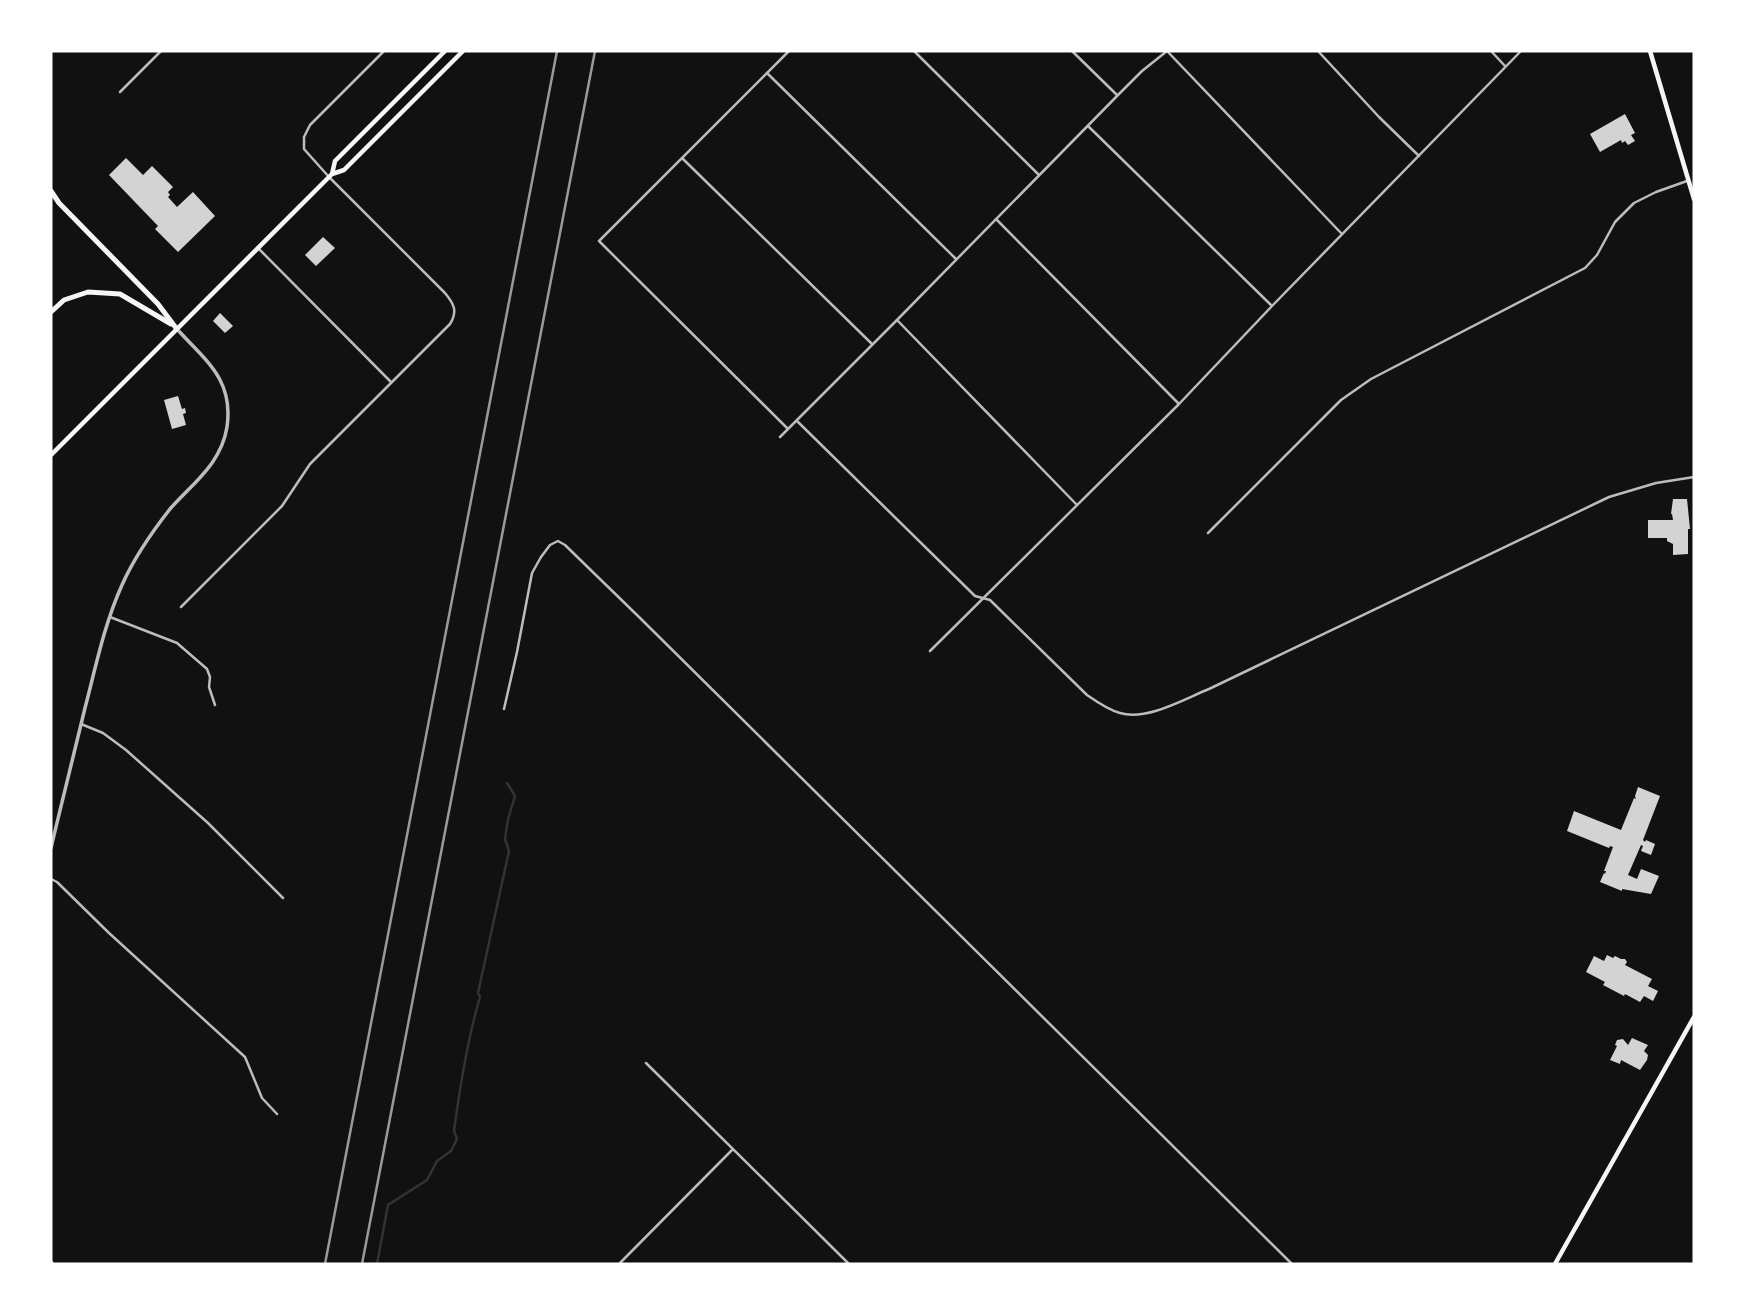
<svg xmlns="http://www.w3.org/2000/svg" width="1745" height="1315" viewBox="0 0 1745 1315" font-family="Mulish,sans-serif">
  <rect width="100%" height="100%" fill="#111"/>
  <g fill="none" stroke-linecap="round" stroke-linejoin="round">
    <path stroke="#333" stroke-width="2.5" d="M 377,1264 L 388,1205 L 427,1180 L 437,1161 L 451,1151 L 457,1139 L 454,1131 C 460,1086 467,1041 480,997 L 478,993 L 509,851 L 505,839 L 508,819 L 515,796 L 507,783"/>
  </g>
  <g fill="#d3d3d3">
    <polygon points="1625,114 1635,133 1631,135 1635,141 1628,145 1625,141 1622,143 1621,140 1600,152 1590,134"/>
    <polygon points="126,158 143,175 152,166 173,187 168,192 170,195 168,197 177,207 193,192 215,216 178,252 155,229 158,226 109,175"/>
    <polygon points="323,237 335,248 316,266 305,255"/>
    <polygon points="220,313 233,326 225,333 213,321"/>
    <polygon points="178,396 182,409 185,408 186,413 183,414 186,425 172,429 164,400"/>
    <polygon points="1673,499 1687,499 1690,529 1688,529 1688,554 1673,555 1673,544 1667,541 1667,538 1648,538 1648,520 1673,520 1672,514 1671,514"/>
    <polygon points="1638,787 1660,796 1643,840 1645,842 1646,840 1655,844 1651,855 1641,851 1643,846 1641,845 1628,875 1637,879 1641,869 1659,876 1651,894 1622,889 1622,891 1600,882 1604,873 1605,874 1606,871 1604,871 1613,847 1610,846 1609,848 1567,831 1574,811 1621,830 1634,798 1636,799 1635,796"/>
    <polygon points="1607,955 1613,958 1615,956 1621,959 1625,959 1627,962 1625,965 1652,979 1648,986 1658,991 1653,1001 1644,996 1640,1002 1625,994 1624,996 1603,985 1605,982 1586,972 1594,956 1604,961"/>
    <polygon points="1632,1038 1648,1045 1644,1051 1648,1055 1647,1060 1640,1070 1621,1060 1620,1064 1610,1060 1617,1046 1615,1045 1617,1040 1623,1039 1628,1045"/>
  </g>
  <g fill="none" stroke-linecap="round" stroke-linejoin="round">
    <g stroke="#bcbcbc" stroke-width="2.5">
      <polyline points="914,51 1038,174"/>
      <polyline points="1072,51 1117,95"/>
      <polyline points="1167,51 1341,233"/>
      <polyline points="1318,51 1379,117 1419,156"/>
      <polyline points="1491,51 1505,66"/>
      <polyline points="767,73 956,259"/>
      <polyline points="120,92 161,51"/>
      <polyline points="1088,126 1271,305"/>
      <polyline points="683,159 872,344"/>
      <polyline points="996,219 1179,404"/>
      <polyline points="258,248 391,382"/>
      <polyline points="897,320 1077,505"/>
      <path d="M 797,421 L 975,596 L 990,600 L 1087,695 C 1097,702 1108,710 1120,713 C 1147,721 1184,699 1209,689 L 1609,497 L 1656,483 L 1694,477"/>
      <polyline points="788,429 599,241 789,51"/>
      <polyline points="780,437 897,320 1118,95 1142,71 1167,51"/>
      <polyline points="1208,533 1341,400 1371,379 1585,268 1597,255 1615,222 1634,203 1656,192 1687,181"/>
      <path d="M 181,607 L 282,506 L 310,464 L 450,324 C 458,311 454,304 445,293 L 329,177 L 304,149 L 304,137 L 310,125 L 384,51"/>
      <polyline points="110,617 177,643 207,669 210,677 209,687 215,705"/>
      <polyline points="930,651 1179,404 1272,306 1521,51"/>
      <polyline points="504,709 517,652 532,573 541,557 550,545 558,541 565,545 639,617 1292,1264"/>
      <polyline points="81,724 103,733 126,750 208,823 283,898"/>
      <polyline points="51,879 57,882 109,933 245,1057 262,1098 277,1114"/>
      <polyline points="646,1063 849,1264"/>
      <polyline points="619,1264 732,1150"/>
    </g>
    <g stroke="#bcbcbc" stroke-width="3.5">
      <path d="M 51,848 C 62,801 74,754 85,708 C 96,666 104,625 122,585 C 134,558 152,532 170,509 C 193,483 221,464 227,427 C 234,379 205,360 176,328"/>
      <polyline points="51,1262 53,1264"/>
    </g>
    <g stroke="#f5f5f5" stroke-width="4.5">
      <polyline points="1650,51 1694,199"/>
      <polyline points="332,174 335,161 445,51"/>
      <polyline points="51,455 332,174 344,170 463,51"/>
      <polyline points="1555,1264 1694,1017"/>
    </g>
    <g stroke="#f5f5f5" stroke-width="5">
      <polyline points="51,191 59,203 158,304 176,328"/>
      <polyline points="51,312 64,300 88,292 120,294 171,324"/>
    </g>
    <g stroke="#9a9a9a" stroke-width="2.5">
      <polyline points="325,1264 557,51"/>
      <polyline points="362,1264 595,51"/>
    </g>
  </g>
  <rect width="1745" height="1315" fill="none" stroke="#ffffff" stroke-width="105"/>
</svg>
